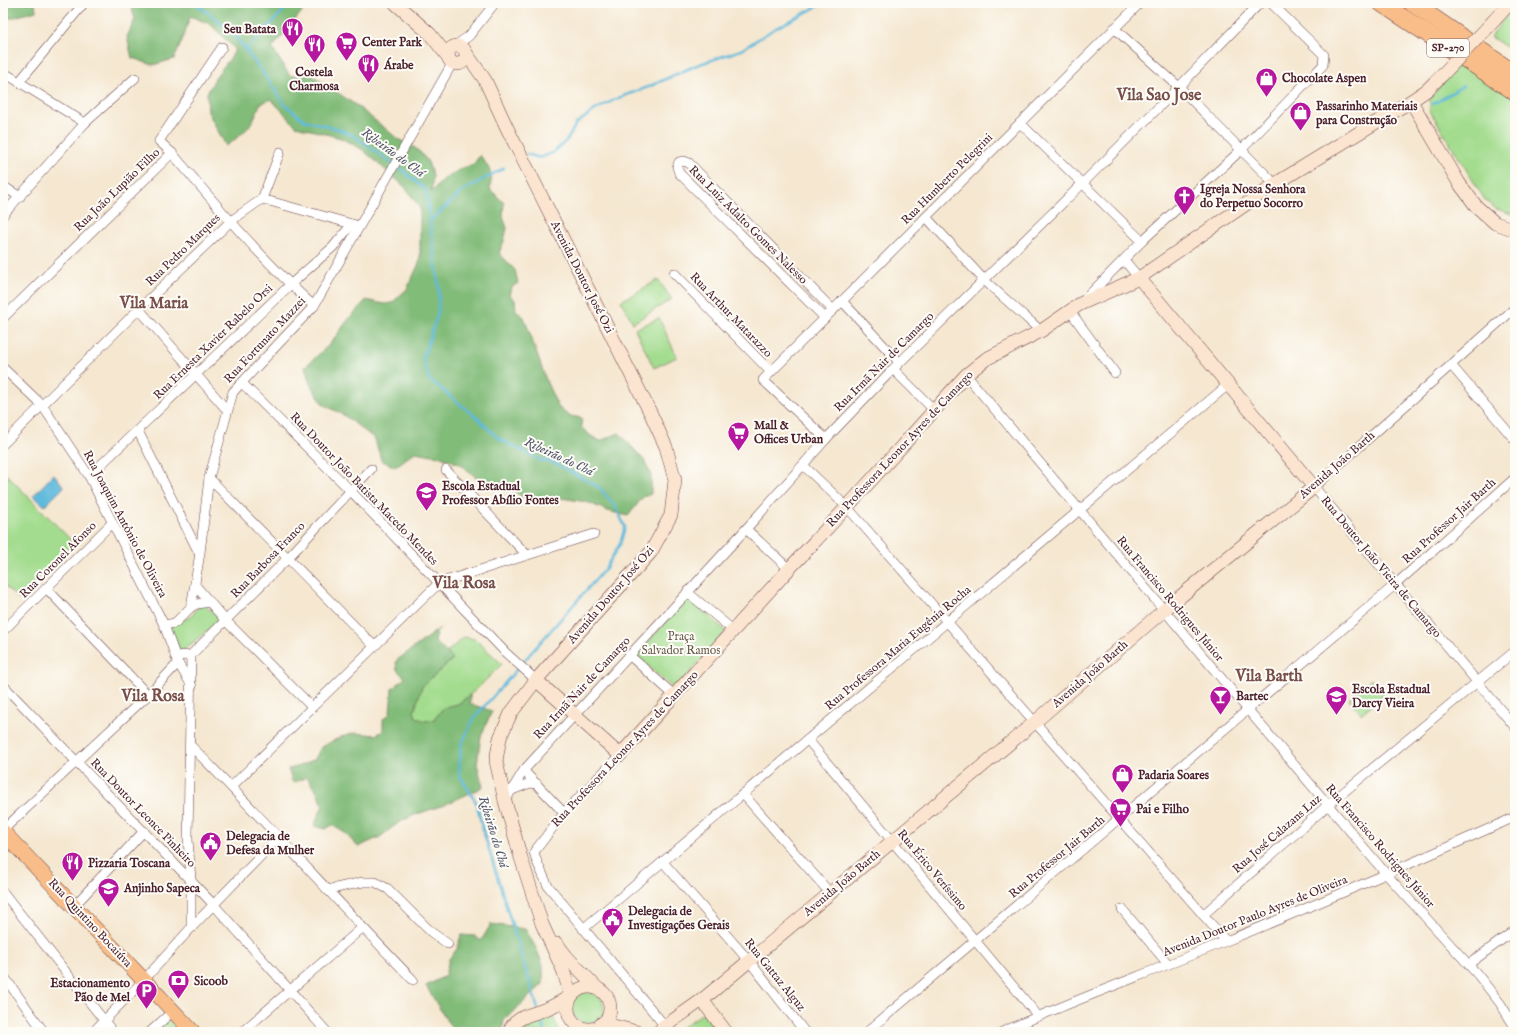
<svg xmlns="http://www.w3.org/2000/svg" width="1518" height="1035" viewBox="0 0 1518 1035" font-family="'IM FELL English',serif">
  <rect width="100%" height="100%" fill="#fdfcf7"/>
  <filter id="ink" filterUnits="userSpaceOnUse"><feTurbulence type="fractalNoise" baseFrequency=".025" numOctaves="2"/><feDisplacementMap in="SourceGraphic" scale="8" xChannelSelector="R" yChannelSelector="G"/><feConvolveMatrix kernelMatrix="1 2 1 2 8 2 1 2 1" color-interpolation-filters="sRGB"/></filter>
  <filter id="wash" filterUnits="userSpaceOnUse"><feTurbulence type="fractalNoise" baseFrequency=".012" numOctaves="4" result="noise"/><feDisplacementMap in="SourceGraphic" scale="16" xChannelSelector="R" yChannelSelector="G"/><feGaussianBlur stdDeviation="0.9" result="paint"/><feColorMatrix in="noise" values="0 0 0 0 0 0 0 0 0 0 0 0 0 0 0 0 0 1.4 0 .05"/><feComposite in="paint" operator="in"/></filter>
  <g filter="url(#wash)">
    <rect width="100%" height="100%" fill="#f5e7d0"/>
    <g fill="#a3dc8e" stroke="#767e5c">
      <polygon points="1515,6 1515,53 1491,37 1504,18"/>
      <polygon points="1461,61 1515,97 1515,215 1496,209 1485,200 1430,111 1430,98"/>
      <polygon points="658,280 672,299 633,323 621,301"/>
      <polygon points="659,318 677,357 654,368 635,329"/>
      <polygon points="3,471 74,543 18,599 3,584"/>
      <polygon points="687,597 726,631 675,690 636,656"/>
      <polygon points="199,605 204,605 222,619 181,652 168,627 192,616"/>
      <polygon points="464,637 475,639 502,664 476,690 458,704 443,708 434,720 424,721 416,717 414,712 422,686 453,659 447,652"/>
      <polygon points="1371,679 1384,694 1361,714 1349,699"/>
      <circle cx="588" cy="1008" r="16"/>
      <polygon points="703,1013 719,1032 675,1032"/>
      <polygon points="174,1015 189,1032 154,1032"/>
      <path d="M 553,1017 L 560,1032 L 515,1032 C 527,1017 536,1018 553,1017 Z"/>
    </g>
    <g fill="#82bc79" stroke="#666e52">
      <polygon points="3,3 35,3 36,11 7,19 3,18"/>
      <path d="M 130,3 L 309,3 L 272,48 L 290,76 L 312,75 L 357,106 L 398,139 L 415,148 L 421,153 L 428,162 L 433,176 L 431,192 L 446,177 L 463,168 L 474,164 L 480,155 C 490,170 493,171 490,189 L 504,203 L 503,217 L 507,228 L 504,241 L 499,253 L 515,270 L 518,283 L 512,287 L 509,294 L 515,300 L 516,311 L 524,317 L 547,383 L 558,407 L 569,416 L 582,418 L 581,427 L 591,436 L 600,441 L 619,433 L 644,460 L 651,475 L 651,494 L 643,497 L 628,516 L 608,511 L 587,502 L 561,498 L 522,497 L 505,485 L 478,479 L 460,464 L 438,456 L 415,452 L 395,467 L 381,460 L 375,439 L 345,416 L 323,404 L 310,384 L 305,367 L 330,344 L 348,320 L 366,300 L 384,304 L 392,303 L 407,289 L 420,261 L 420,208 L 405,187 L 363,150 L 341,138 L 296,126 L 271,99 L 260,104 C 252,127 245,132 226,146 L 208,112 L 207,93 L 217,75 L 232,56 L 235,49 L 210,24 L 190,16 L 184,36 L 174,59 L 153,65 L 132,58 L 127,37 L 135,19 Z"/>
      <polygon points="440,628 436,633 435,642 453,659 422,686 414,712 416,717 424,721 434,720 443,708 458,704 470,695 470,704 492,711 481,736 477,764 483,787 444,805 414,815 398,823 380,837 358,847 345,833 332,825 326,829 314,826 323,805 317,792 307,777 293,783 288,769 297,767 315,759 321,747 341,737 355,733 376,735 383,731 383,719 390,714 392,689 405,678 397,670 396,661"/>
      <polygon points="491,924 525,929 536,948 543,965 543,984 504,1020 502,1032 454,1032 426,986 445,976 449,959 457,949 461,935 475,936 481,941"/>
    </g>
    <polygon fill="#5ebadc" stroke="#546c84" points="54,474 64,487 45,506 33,496"/>
    <g fill="none" stroke-linecap="round" stroke-linejoin="round">
      <g stroke="#5ebadc" stroke-width="2.5">
        <polyline points="195,3 232,32 261,70 284,104 304,120 338,129 356,137 393,164"/>
        <polyline points="246,50 291,3"/>
        <polyline points="1433,104 1463,86"/>
        <polyline points="527,154 540,158 554,152 567,140 576,124 595,110 618,98 648,87 697,65 741,50 774,29 824,3"/>
        <polyline points="397,166 426,190 439,289 438,313 423,358 429,379 476,417 498,438 540,460 554,463 599,487 617,509 625,527 620,544 605,569 522,663"/>
        <polyline points="430,221 464,190 504,168"/>
        <polyline points="519,667 474,718 461,745 459,774 477,804 482,827 538,1009"/>
        <polyline points="540,1015 545,1032"/>
      </g>
    </g>
  </g>
  <g filter="url(#ink)">
    <g fill="none" stroke-linecap="round" stroke-linejoin="round">
      <defs>
        <g id="street">
          <polyline points="1114,28 1179,87 1275,184"/>
          <polyline points="456,45 469,36 495,3"/>
          <polyline points="3,72 85,123"/>
          <polyline points="19,82 84,3"/>
          <polyline points="1020,123 1142,241"/>
          <path d="M 172,153 C 217,206 262,260 314,306"/>
          <polyline points="3,186 20,197"/>
          <polyline points="262,199 280,152"/>
          <polyline points="3,215 85,123 135,78"/>
          <polyline points="926,217 984,280 1041,331"/>
          <polyline points="1124,260 1139,278"/>
          <polyline points="674,273 771,372"/>
          <polyline points="1085,299 1142,241 1240,151 1323,65 1324,55 1271,3"/>
          <polyline points="842,301 899,362"/>
          <polyline points="1515,308 1314,487 1515,727"/>
          <polyline points="139,309 227,410"/>
          <polyline points="1070,311 1115,373"/>
          <polyline points="3,318 172,153 159,141 222,47"/>
          <polyline points="825,318 679,173 677,167 679,162 684,161 689,163 833,310"/>
          <polyline points="1451,365 1515,440"/>
          <polyline points="3,368 42,405 89,476 164,625 178,663 192,686"/>
          <polyline points="893,369 934,410"/>
          <polyline points="966,375 1387,875 1478,975 1500,1003 1515,1027"/>
          <polyline points="242,383 350,490 506,653 536,680"/>
          <polyline points="138,431 199,553"/>
          <polyline points="826,439 763,380 1140,3"/>
          <polyline points="3,444 139,309 231,221 262,199 359,226"/>
          <polyline points="804,466 847,507 1226,941"/>
          <polyline points="446,470 527,555"/>
          <polyline points="89,476 290,285 333,247 352,224"/>
          <polyline points="209,478 374,646"/>
          <polyline points="746,529 789,569"/>
          <polyline points="195,585 225,620 312,707"/>
          <polyline points="46,588 148,695"/>
          <polyline points="687,592 733,630"/>
          <polyline points="191,607 197,604 210,602"/>
          <polyline points="164,625 175,623 191,607 200,553 209,478 233,392 314,306 453,62"/>
          <polyline points="3,631 112,523"/>
          <polyline points="629,655 675,696"/>
          <polyline points="175,656 191,655 287,559 371,469"/>
          <polyline points="3,685 214,905 327,1032"/>
          <polyline points="808,740 1038,1016"/>
          <path d="M 190,745 C 266,821 338,903 413,980"/>
          <polyline points="620,755 564,813 534,852 537,862 548,886 665,1026"/>
          <polyline points="524,771 564,813"/>
          <polyline points="232,786 439,583 594,534"/>
          <polyline points="512,790 530,783 537,784"/>
          <polyline points="743,794 830,893"/>
          <polyline points="505,801 524,770 746,529 826,439 893,369 1082,184 1179,87 1260,3"/>
          <polyline points="3,830 148,695 178,663"/>
          <polyline points="663,862 749,961 805,1032"/>
          <polyline points="327,890 363,882 375,882 388,889 431,932 448,944"/>
          <polyline points="3,892 113,1032"/>
          <polyline points="74,906 144,831"/>
          <polyline points="1122,909 1168,964"/>
          <polyline points="1203,915 1328,805 1515,651"/>
          <polyline points="191,928 191,880 188,839 191,655"/>
          <polyline points="583,929 1229,384"/>
          <polyline points="1469,964 1515,930"/>
          <polyline points="3,975 44,1032"/>
          <polyline points="93,1032 144,980 191,928 279,837"/>
          <polyline points="150,1032 173,1011"/>
          <polyline points="242,1032 362,928"/>
          <polyline points="867,1032 1396,584 1515,478"/>
          <path d="M 1002,1032 C 1076,999 1152,972 1226,941 C 1324,902 1419,860 1515,817"/>
        </g>
        <g id="secondary">
          <polyline points="395,3 430,34 449,58"/>
          <polyline points="1488,27 1510,3"/>
          <circle cx="457" cy="55" r="9"/>
          <path d="M 466,53 L 485,80 L 507,128 L 651,414 L 666,447 L 675,480 L 671,515 L 651,552 L 536,680 L 511,713 L 500,738 L 496,761 L 505,801 L 521,858 L 542,924 L 563,970 L 571,996 C 563,1000 556,1005 548,1008 C 534,1015 515,1015 509,1032"/>
          <polyline points="1411,101 1459,183 1476,206 1495,223 1515,230"/>
          <polyline points="536,680 620,755 789,569 847,507 966,375 986,359 1041,331 1080,304 1139,278 1275,184 1411,101 1427,90 1443,74"/>
          <polyline points="557,944 567,957 597,988"/>
          <circle cx="589" cy="1008" r="21"/>
          <polyline points="702,1000 726,1032"/>
          <polyline points="602,1023 637,1032"/>
          <polyline points="658,1032 665,1026 702,1000 749,961 1035,722 1164,610 1314,487 1139,278"/>
        </g>
        <polyline id="primary" points="3,832 193,1032"/>
        <g id="highway">
          <polyline points="1381,3 1515,92"/>
          <polyline points="1412,3 1515,74"/>
        </g>
      </defs>
      <use href="#street" stroke="#643d44" stroke-width="10"/>
      <use href="#secondary" stroke="#643d44" stroke-width="14"/>
      <use href="#primary" stroke="#643d44" stroke-width="16"/>
      <use href="#highway" stroke="#643d44" stroke-width="18"/>
      <use href="#street" stroke="#fff" stroke-width="9"/>
      <use href="#secondary" stroke="#fce5d0" stroke-width="13"/>
      <use href="#primary" stroke="#f8bd89" stroke-width="15"/>
      <use href="#highway" stroke="#f8bd89" stroke-width="17"/>
      <defs>
        <polyline id="secondary-bridge" points="1443,74 1488,27"/>
      </defs>
      <use href="#secondary-bridge" stroke="#643d44" stroke-width="14" stroke-linecap="butt"/>
      <use href="#secondary-bridge" stroke="#fce5d0" stroke-width="13"/>
    </g>
  </g>
  <defs>
    <symbol id="restaurant-pin" viewBox="-11 -11 22 30"><path d="M0 17L-7.5 6A9.5 9.5 0 1 1 7.5 6Z" fill="#b5179e" stroke="#fdfcf7"/><path d="M-5-6h1v4h1v-4h1v4h1v-4h1v5L-1.5 .5V6h-2V.5L-5-1ZM5-6V6H3V1.5H1.5Q1.5-4 5-6Z" fill="#fff"/></symbol>
    <symbol id="supermarket-pin" viewBox="-11 -11 22 30"><path d="M0 17L-7.5 6A9.5 9.5 0 1 1 7.5 6Z" fill="#b5179e" stroke="#fdfcf7"/><path d="M-6-5.5h2.5l.6 2H6L4.5 2H-2.5L-4.4-4H-6ZM-1.5 3.2a1.3 1.3 0 1 0 .1 0ZM3 3.2a1.3 1.3 0 1 0 .1 0Z" fill="#fff"/></symbol>
    <symbol id="shop-pin" viewBox="-11 -11 22 30"><path d="M0 17L-7.5 6A9.5 9.5 0 1 1 7.5 6Z" fill="#b5179e" stroke="#fdfcf7"/><path d="M-5-2.5h2.3a2.7 3.5 0 0 1 5.4 0H5L5.5 6h-11ZM-1.5-2.5h3a1.5 2.3 0 0 0-3 0Z" fill="#fff"/></symbol>
    <symbol id="church-pin" viewBox="-11 -11 22 30"><path d="M0 17L-7.5 6A9.5 9.5 0 1 1 7.5 6Z" fill="#b5179e" stroke="#fdfcf7"/><path d="M-1.2-6h2.4v3.5h3.3v2.4h-3.3V6h-2.4V-.1h-3.3v-2.4h3.3Z" fill="#fff"/></symbol>
    <symbol id="school-pin" viewBox="-11 -11 22 30"><path d="M0 17L-7.5 6A9.5 9.5 0 1 1 7.5 6Z" fill="#b5179e" stroke="#fdfcf7"/><path d="M0-5L7-2L0 1L-7-2ZM-4 1L0 2.5L4 1V4Q0 6-4 4Z" fill="#fff"/></symbol>
    <symbol id="bar-pin" viewBox="-11 -11 22 30"><path d="M0 17L-7.5 6A9.5 9.5 0 1 1 7.5 6Z" fill="#b5179e" stroke="#fdfcf7"/><path d="M-6-5H6L.8 .8V4.5H3.5V6h-7V4.5H-.8V.8Z" fill="#fff"/></symbol>
    <symbol id="civic-pin" viewBox="-11 -11 22 30"><path d="M0 17L-7.5 6A9.5 9.5 0 1 1 7.5 6Z" fill="#b5179e" stroke="#fdfcf7"/><path d="M-.6-6.5H3V-4.5H.6V-3L4-1V1h2V6H-6V1h2V-1L-.6-3ZM-1.2 2.5V6h2.4V2.5Z" fill="#fff"/></symbol>
    <symbol id="bank-pin" viewBox="-11 -11 22 30"><path d="M0 17L-7.5 6A9.5 9.5 0 1 1 7.5 6Z" fill="#b5179e" stroke="#fdfcf7"/><path d="M-6-4H6V4H-6ZM0-2.3a2.3 2.3 0 1 0 0 4.6a2.3 2.3 0 1 0 0-4.6Z" fill="#fff"/></symbol>
    <symbol id="parking-pin" viewBox="-11 -11 22 30"><path d="M0 17L-7.5 6A9.5 9.5 0 1 1 7.5 6Z" fill="#b5179e" stroke="#fdfcf7"/><path d="M-3.5-5.5H1a3.5 3.5 0 0 1 0 7H-1V5.5H-3.5ZM-1-3.4V-.6H.8a1.4 1.4 0 0 0 0-2.8Z" fill="#fff"/></symbol>
  </defs>
  <g fill-rule="evenodd">
    <use href="#restaurant-pin" x="280" y="16" width="25" height="34"/>
    <use href="#supermarket-pin" x="334" y="30" width="25" height="34"/>
    <use href="#restaurant-pin" x="302" y="32" width="25" height="34"/>
    <use href="#restaurant-pin" x="356" y="52" width="25" height="34"/>
    <use href="#shop-pin" x="1254" y="66" width="25" height="34"/>
    <use href="#shop-pin" x="1288" y="100" width="25" height="34"/>
    <use href="#church-pin" x="1172" y="184" width="25" height="34"/>
    <use href="#supermarket-pin" x="726" y="420" width="25" height="34"/>
    <use href="#school-pin" x="414" y="480" width="25" height="34"/>
    <use href="#bar-pin" x="1208" y="684" width="25" height="34"/>
    <use href="#school-pin" x="1324" y="684" width="25" height="34"/>
    <use href="#shop-pin" x="1110" y="762" width="25" height="34"/>
    <use href="#supermarket-pin" x="1108" y="796" width="25" height="34"/>
    <use href="#civic-pin" x="198" y="830" width="25" height="34"/>
    <use href="#restaurant-pin" x="60" y="850" width="25" height="34"/>
    <use href="#school-pin" x="96" y="876" width="25" height="34"/>
    <use href="#civic-pin" x="600" y="906" width="25" height="34"/>
    <use href="#bank-pin" x="166" y="968" width="25" height="34"/>
    <use href="#parking-pin" x="134" y="978" width="25" height="34"/>
  </g>
  <g text-anchor="middle" dominant-baseline="central" stroke-width="4" stroke-linejoin="round" paint-order="stroke">
    <rect fill="#fdfcf7" stroke="#806168" stroke-width="1" x="1427" y="39" width="42" height="18" rx="3"/>
    <g font-size="11" font-weight="bold" fill="#4a1f2b">
      <text x="1448" y="48">SP-270</text>
    </g>
    <g font-size="12" font-weight="bold" fill="#4a1f2b" stroke="#fdfcf7" text-anchor="start">
      <text x="276" y="29" text-anchor="end">Seu Batata</text>
      <text x="362" y="42">Center Park</text>
      <text x="384" y="65">Árabe</text>
      <text x="314" y="72" text-anchor="middle">Costela<tspan x="314" dy="14">Charmosa</tspan></text>
      <text x="1282" y="78">Chocolate Aspen</text>
      <text x="1316" y="106">Passarinho Materiais<tspan x="1316" dy="14">para Construção</tspan></text>
      <text x="1200" y="189">Igreja Nossa Senhora<tspan x="1200" dy="14">do Perpetuo Socorro</tspan></text>
      <text x="754" y="425">Mall &amp;<tspan x="754" dy="14">Offices Urban</tspan></text>
      <text x="442" y="486">Escola Estadual<tspan x="442" dy="14">Professor Abílio Fontes</tspan></text>
      <text x="1352" y="689">Escola Estadual<tspan x="1352" dy="14">Darcy Vieira</tspan></text>
      <text x="1236" y="696">Bartec</text>
      <text x="1138" y="775">Padaria Soares</text>
      <text x="1136" y="809">Pai e Filho</text>
      <text x="226" y="836">Delegacia de<tspan x="226" dy="14">Defesa da Mulher</tspan></text>
      <text x="88" y="863">Pizzaria Toscana</text>
      <text x="124" y="888">Anjinho Sapeca</text>
      <text x="628" y="911">Delegacia de<tspan x="628" dy="14">Investigações Gerais</tspan></text>
      <text x="194" y="981">Sicoob</text>
      <text x="130" y="983" text-anchor="end">Estacionamento<tspan x="130" dy="14">Pão de Mel</tspan></text>
    </g>
    <g font-size="12" fill="#4a1f2b" stroke="#fdfcf7">
      <text transform="translate(947 179) rotate(-45)">Rua Humberto Pelegrini</text>
      <text transform="translate(117 190) rotate(-44)">Rua João Lupião Filho</text>
      <text transform="translate(748 225) rotate(45)">Rua Luiz Adalto Gomes Nalesso</text>
      <text transform="translate(183 250) rotate(-44)">Rua Pedro Marques</text>
      <text transform="translate(582 277) rotate(63)">Avenida Doutor José Ozi</text>
      <text transform="translate(731 315) rotate(46)">Rua Arthur Matarazzo</text>
      <text transform="translate(265 340) rotate(-47)">Rua Fortunato Mazzei</text>
      <text transform="translate(213 342) rotate(-44)">Rua Ernesta Xavier Rabelo Orsi</text>
      <text transform="translate(884 362) rotate(-45)">Rua Irmã Nair de Camargo</text>
      <text transform="translate(900 449) rotate(-47)">Rua Professora Leonor Ayres de Camargo</text>
      <text transform="translate(1337 465) rotate(-41)">Avenida João Barth</text>
      <text transform="translate(364 489) rotate(46)">Rua Doutor João Batista Macedo Mendes</text>
      <text transform="translate(1449 521) rotate(-42)">Rua Professor Jair Barth</text>
      <text transform="translate(125 524) rotate(62)">Rua Joaquim Antônio de Oliveira</text>
      <text transform="translate(58 560) rotate(-45)">Rua Coronel Afonso</text>
      <text transform="translate(268 560) rotate(-46)">Rua Barbosa Franco</text>
      <text transform="translate(1381 567) rotate(50)">Rua Doutor João Vieira de Camargo</text>
      <text transform="translate(611 595) rotate(-49)">Avenida Doutor José Ozi</text>
      <text transform="translate(1170 599) rotate(50)">Rua Francisco Rodrigues Júnior</text>
      <text transform="translate(898 648) rotate(-40)">Rua Professora Maria Eugênia Rocha</text>
      <text transform="translate(1090 674) rotate(-41)">Avenida João Barth</text>
      <text transform="translate(582 688) rotate(-47)">Rua Irmã Nair de Camargo</text>
      <text transform="translate(625 749) rotate(-47)">Rua Professora Leonor Ayres de Camargo</text>
      <text transform="translate(143 813) rotate(46)">Rua Doutor Leonce Pinheiro</text>
      <text transform="translate(1277 834) rotate(-41)">Rua José Calazans Luz</text>
      <text transform="translate(1380 846) rotate(49)">Rua Francisco Rodrigues Júnior</text>
      <text transform="translate(1057 857) rotate(-40)">Rua Professor Jair Barth</text>
      <text transform="translate(932 870) rotate(50)">Rua Érico Veríssimo</text>
      <text transform="translate(842 883) rotate(-40)">Avenida João Barth</text>
      <text transform="translate(1255 916) rotate(-22)">Avenida Doutor Paulo Ayres de Oliveira</text>
      <text transform="translate(90 923) rotate(47)">Rua Quintino Bocaiúva</text>
      <text transform="translate(775 975) rotate(51)">Rua Gattaz Alguz</text>
    </g>
    <g font-size="12" fill="#655849" stroke="#fdfcf7">
      <text x="681" y="636">Praça<tspan x="681" dy="14">Salvador Ramos</tspan></text>
    </g>
    <g font-size="13" font-style="italic" fill="#515569" stroke="#fdfcf7">
      <text transform="translate(393 153) rotate(36)">Ribeirão do Chá</text>
      <text transform="translate(559 457) rotate(25)">Ribeirão do Chá</text>
      <text transform="translate(493 832) rotate(73)">Ribeirão do Chá</text>
    </g>
    <g font-size="16" font-weight="bold" fill="#774e4a" stroke="#fdfcf7">
      <text x="1159" y="96">Vila Sao Jose</text>
      <text x="154" y="304">Vila Maria</text>
      <text x="464" y="584">Vila Rosa</text>
      <text x="1269" y="677">Vila Barth</text>
      <text x="153" y="697">Vila Rosa</text>
    </g>
  </g>
  <rect width="1518" height="1035" fill="none" stroke="#fdfcf7" stroke-width="16"/>
</svg>
